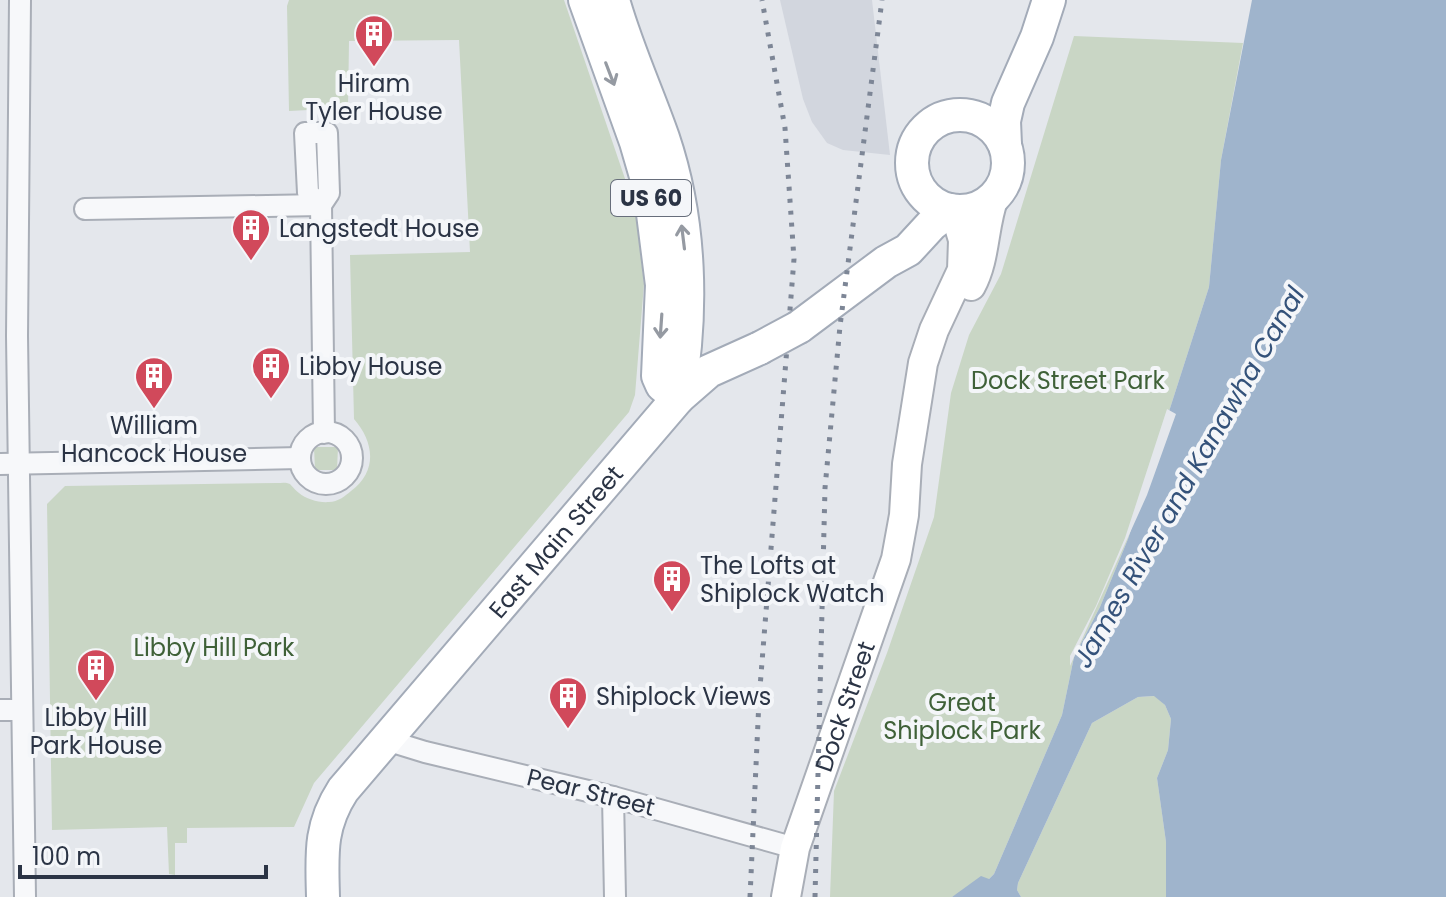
<svg xmlns="http://www.w3.org/2000/svg" width="1446" height="897" viewBox="0 0 1446 897" font-family="Poppins,sans-serif">
  <rect width="100%" height="100%" fill="#e4e7ec"/>
  <polygon fill="#d2d6de" points="780,0 872,0 890,155 843,150 827,143 812,122 803,99"/>
  <g fill="#c9d6c5">
    <path d="M 289,0 L 564,0 L 635,208 L 644,284 L 635,395 L 629,412 L 314,783 L 294,827 L 187,828 L 187,843 L 175,843 L 175,875 L 169,874 L 167,827 L 52,830 L 47,504 L 65,486 L 277,483 C 281,483 286,482 290,484 C 291,485 297,492 299,493 C 306,499 319,503 329,502 C 338,502 345,496 351,491 C 378,471 374,442 354,419 L 350,255 L 470,252 L 459,40 L 349,41 L 348,108 L 289,111 L 287,6 Z"/>
    <polygon points="1074,36 1243,43 1221,160 1209,287 1128,539 1100,607 1074,657 1062,715 994,874 989,879 952,897 830,897 834,791 887,653 934,517 951,393 969,335 1001,274"/>
    <polygon points="314,447 338,447 337,470 315,470"/>
    <polygon points="1155,696 1165,705 1171,719 1168,750 1157,778 1166,842 1166,897 1021,897 1017,890 1018,883 1092,723 1138,697"/>
  </g>
  <polygon fill="#9fb4cc" points="1252,0 1446,0 1446,897 1166,897 1166,842 1157,778 1168,750 1171,719 1165,705 1154,696 1138,697 1092,723 1018,883 1017,890 1021,897 952,897 981,876 989,879 994,874 1062,715 1074,657 1100,607 1128,539 1209,287 1221,160"/>
  <polygon fill="#e4e7ec" points="1167,409 1176,414 1147,495 1070,666 1070,656 1096,606 1125,538"/>
  <g fill="none" stroke-linecap="round" stroke-linejoin="round">
    <defs>
      <g id="street">
        <polyline points="20,0 17,336 25,897"/>
        <polyline points="321,205 308,193 305,133 327,133 329,193 321,205 324,433"/>
        <polyline points="85,209 321,205"/>
        <circle cx="326" cy="458" r="26"/>
        <polyline points="0,464 300,458"/>
        <polyline points="0,710 22,710"/>
        <polyline points="386,740 425,752 613,797 795,848"/>
        <polyline points="613,797 615,897"/>
      </g>
      <g id="secondary">
        <path d="M 971,286 C 986,258 983,227 994,197"/>
        <path id="s1" d="M 786,897 L 795,848 L 896,559 L 904,515 L 907,464 L 923,363 L 934,330 L 962,270 L 963,240 L 954,210"/>
      </g>
      <g id="primary">
        <polyline points="585,0 636,142 650,190 662,285 658,376 662,385 678,398"/>
        <path d="M 613,0 C 626,47 647,92 663,138 C 691,221 693,313 678,398"/>
        <circle cx="960" cy="163" r="48"/>
        <polyline points="1005,145 1004,121 1008,103 1037,37 1049,0"/>
        <polyline points="799,327 886,262 908,250 932,224 950,210"/>
        <path id="s2" d="M 323,897 C 322,855 319,827 343,790 L 678,398 L 709,371 L 760,348"/>
      </g>
    </defs>
    <use href="#street" stroke="#a9aeb7" stroke-width="24"/>
    <use href="#secondary" stroke="#a9aeb7" stroke-width="32"/>
    <use href="#primary" stroke="#a3abb8" stroke-width="36"/>
    <use href="#street" stroke="#f7f8fa" stroke-width="20"/>
    <use href="#secondary" stroke="#fff" stroke-width="28"/>
    <use href="#primary" stroke="#fff" stroke-width="32"/>
    <g stroke="#7d8696" stroke-width="5" stroke-dasharray="4 8" stroke-linecap="butt">
      <polyline points="750,897 759,700 794,259 785,128 762,0"/>
      <polyline points="815,897 825,488 840,326 882,0"/>
    </g>
    <defs>
      <polyline id="primary-bridge" points="760,348 799,327"/>
    </defs>
    <use href="#primary-bridge" stroke="#a3abb8" stroke-width="36" stroke-linecap="butt"/>
    <use href="#primary-bridge" stroke="#fff" stroke-width="32"/>
  </g>
  <defs><path id="oneway-shaft" d="M-6 0H5M1.5-3L5.5 0L1.5 3" fill="none" stroke-width="1.6" stroke-linecap="round" stroke-linejoin="round" transform="scale(2)"/></defs>
  <g stroke="#959aa2">
    <use href="#oneway-shaft" transform="translate(610 74) rotate(69)"/>
    <use href="#oneway-shaft" transform="translate(683 237) rotate(-97)"/>
    <use href="#oneway-shaft" transform="translate(661 326) rotate(94)"/>
  </g>
  <defs>
    <symbol id="building-pin" viewBox="-11 -11 22 30"><path d="M0 17L-7.5 6A9.5 9.5 0 1 1 7.5 6Z" fill="#d1495b" stroke="#f4f6f9"/><path d="M-4-6H4V6H1V3H-1V6H-4ZM-2.5-4.3h1.7v1.8h-1.7ZM.8-4.3h1.7v1.8H.8ZM-2.5-1h1.7V.8h-1.7ZM.8-1h1.7V.8H.8Z" fill="#fff"/></symbol>
  </defs>
  <g fill-rule="evenodd">
    <use href="#building-pin" x="352" y="12" width="44" height="60"/>
    <use href="#building-pin" x="229" y="206" width="44" height="60"/>
    <use href="#building-pin" x="249" y="344" width="44" height="60"/>
    <use href="#building-pin" x="132" y="354" width="44" height="60"/>
    <use href="#building-pin" x="650" y="557" width="44" height="60"/>
    <use href="#building-pin" x="74" y="646" width="44" height="60"/>
    <use href="#building-pin" x="546" y="674" width="44" height="60"/>
  </g>
  <g text-anchor="middle" dominant-baseline="central" stroke-width="8" stroke-linejoin="round" paint-order="stroke">
    <rect fill="#f4f6f9" stroke="#676e7b" stroke-width="2" x="611" y="180" width="80" height="36" rx="6"/>
    <g font-size="22" font-weight="bold" fill="#2b3445">
      <text x="651" y="198">US 60</text>
    </g>
    <g font-size="24" fill="#2b3445" stroke="#f4f6f9" text-anchor="start">
      <text x="374" y="83" text-anchor="middle">Hiram<tspan x="374" dy="28">Tyler House</tspan></text>
      <text x="279" y="228">Langstedt House</text>
      <text x="299" y="366">Libby House</text>
      <text x="154" y="425" text-anchor="middle">William<tspan x="154" dy="28">Hancock House</tspan></text>
      <text x="700" y="565">The Lofts at<tspan x="700" dy="28">Shiplock Watch</tspan></text>
      <text x="596" y="696">Shiplock Views</text>
      <text x="96" y="717" text-anchor="middle">Libby Hill<tspan x="96" dy="28">Park House</tspan></text>
    </g>
    <g font-size="24" fill="#3f6138" stroke="#f4f6f9">
      <text x="1068" y="380">Dock Street Park</text>
      <text x="214" y="647">Libby Hill Park</text>
      <text x="962" y="702">Great<tspan x="962" dy="28">Shiplock Park</tspan></text>
    </g>
    <g font-size="24" fill="#2b3445" stroke="#f4f6f9">
      <text stroke="none"><textPath href="#s2" startOffset="438">East Main Street</textPath></text>
      <text stroke="none"><textPath href="#s1" startOffset="200">Dock Street</textPath></text>
      <text transform="translate(591 792) rotate(14)">Pear Street</text>
    </g>
    <g font-size="26" font-style="italic" fill="#34527a" stroke="#f4f6f9">
      <text transform="translate(1189 477) rotate(-60)">James River and Kanawha Canal</text>
    </g>
  </g>
  <path d="M20 865v12h246v-12" fill="none" stroke="#2b3445" stroke-width="4"/>
  <text x="32" y="865" font-size="24" fill="#2b3445" stroke="#f4f6f9" stroke-width="6" paint-order="stroke">100 m</text>
</svg>
